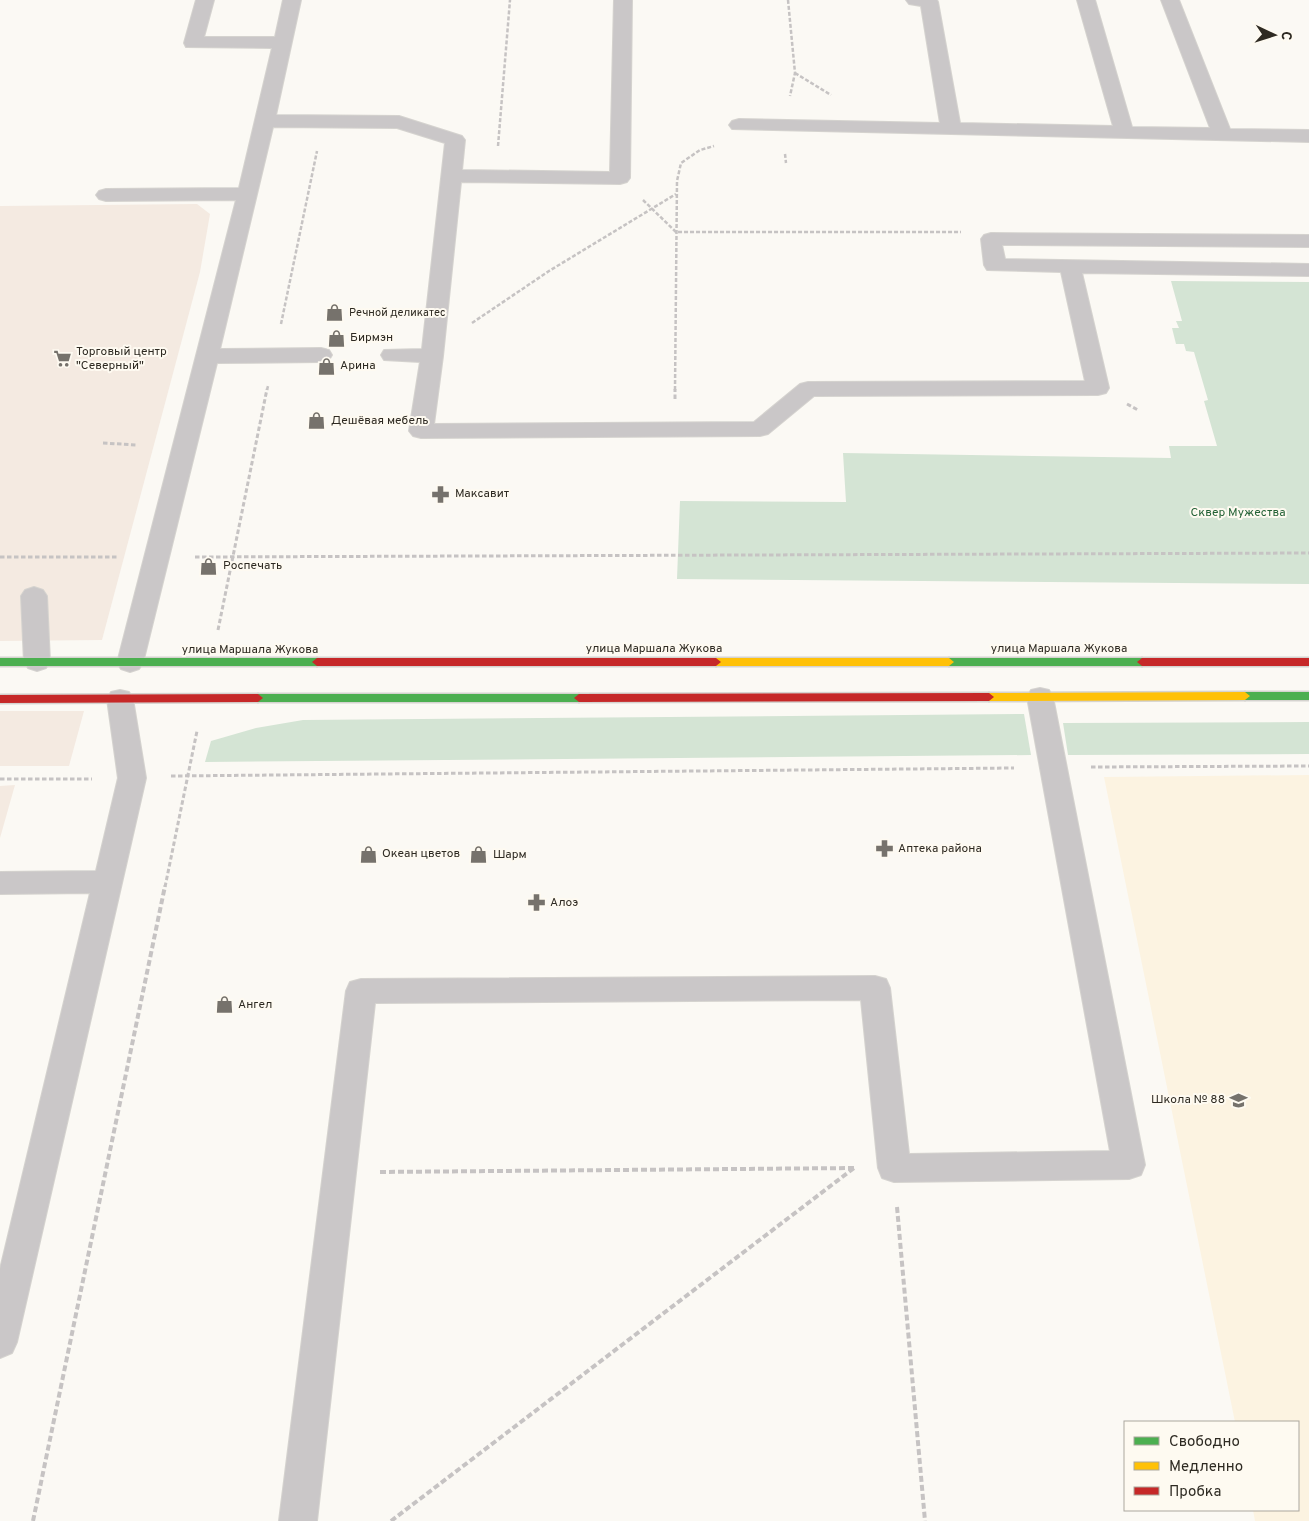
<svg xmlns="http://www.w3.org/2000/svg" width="1309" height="1521" viewBox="0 0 1309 1521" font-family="Overpass,sans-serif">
  <rect width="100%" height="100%" fill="#fbf9f4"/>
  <g fill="#f4eae1">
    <polygon points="197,204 210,214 200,272 102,640 0,641 0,206"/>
    <polygon points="0,711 84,711 69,766 0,766"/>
    <polygon points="15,785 0,838 0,786"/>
  </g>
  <polygon fill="#fcf3e1" points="1309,775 1309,1521 1255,1521 1253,1510 1298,1510 1298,1422 1235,1422 1104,777"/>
  <g fill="#d4e4d4">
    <polygon points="1171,281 1309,282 1309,584 677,579 680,501 846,502 843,453 1171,458 1169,446 1217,446 1204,401 1208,400 1194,352 1186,351 1184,344 1176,344 1172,328 1179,328 1176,321 1182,321"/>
    <polygon points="1024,714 1031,755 205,762 211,741 256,728 303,720"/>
    <polygon points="1309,722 1309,754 1068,755 1063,723"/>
  </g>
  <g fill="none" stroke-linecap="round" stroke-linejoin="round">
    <defs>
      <g id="lane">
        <polygon points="196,0 214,0 204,37 275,37 283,0 301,0 276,115 399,116 462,136 465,140 462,170 610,172 614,0 632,0 630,178 627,182 620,184 461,182 443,356 434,424 754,422 800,384 808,382 1085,381 1061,272 987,270 984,265 981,239 984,235 991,233 1309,235 1309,247 1002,245 1005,259 1309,264 1309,276 1082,273 1109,388 1106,393 1098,395 814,396 768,434 760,436 421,438 413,436 409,431 420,362 384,360 381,355 384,350 422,349 445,143 397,128 273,127 220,349 321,348 329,350 332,355 329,360 321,362 217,363 143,663 139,669 130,672 121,669 117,663 236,200 106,201 99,199 96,195 99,191 106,189 239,188 272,48 186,47 184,43"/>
        <polygon points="906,0 937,0 938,2 960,123 1113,126 1077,0 1095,0 1132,127 1210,128 1161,0 1179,0 1230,129 1309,130 1309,142 732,129 729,125 732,121 739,119 940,123 921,6 909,4"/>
        <polygon points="34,587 43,590 47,596 50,662 46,668 37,671 28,668 24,662 21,596 25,590"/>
        <polygon points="1040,688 1049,690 1053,697 1145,1165 1141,1175 1129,1179 894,1182 882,1178 878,1168 861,1000 375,1003 317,1521 279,1521 346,991 350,982 361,979 875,976 886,979 890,988 909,1154 1110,1151 1027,697 1031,690"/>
        <polygon points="120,690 129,692 133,699 146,778 17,1342 12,1353 0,1358 0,1269 90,893 0,894 0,872 96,871 118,778 107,699 111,692"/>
      </g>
      <g id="fast">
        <polygon points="0,658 317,658 322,662 317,666 0,666"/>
        <polygon points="949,658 1142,658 1147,662 1142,666 949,666 944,662"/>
        <polygon points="1245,692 1309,692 1309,700 1245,700 1240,696"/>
        <polygon points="258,694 579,694 584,698 579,702 258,702 253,698"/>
      </g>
      <g id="slow">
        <polygon points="716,658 949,658 954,662 949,666 716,666 711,662"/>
        <polygon points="1245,692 1250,696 1245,700 989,701 984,697 989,693"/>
      </g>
      <g id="jam">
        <polygon points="317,658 716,658 721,662 716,666 317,666 312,662"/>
        <polygon points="1142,658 1309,658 1309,666 1142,666 1137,662"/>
        <polygon points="989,693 994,697 989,701 579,702 574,698 579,694"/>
        <polygon points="258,694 263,698 258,702 0,703 0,695"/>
      </g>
    </defs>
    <use href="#lane" stroke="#d5d3cf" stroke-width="2"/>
    <use href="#fast" stroke="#d5d3cf" stroke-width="3"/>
    <use href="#slow" stroke="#d5d3cf" stroke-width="3"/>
    <use href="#jam" stroke="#d5d3cf" stroke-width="3"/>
    <g stroke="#c6c3c3" stroke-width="2.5" stroke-dasharray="4 2" stroke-linecap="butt">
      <polyline points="788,0 795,73 790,96"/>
      <polyline points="795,73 831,95"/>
      <polyline points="498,146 510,0"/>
      <polyline points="785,154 786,163"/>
      <polyline points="643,200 676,232 961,232"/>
      <polyline points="472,323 549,271 676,194"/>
      <polyline points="281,324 317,151"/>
      <polyline points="267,390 268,386"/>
      <polyline points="675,390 677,181 681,163 700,150 714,146"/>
    </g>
    <g stroke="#c6c3c3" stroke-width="3" stroke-dasharray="4.5 2.5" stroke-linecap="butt">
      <polyline points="675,399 675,389"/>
      <polyline points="1127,404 1138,410"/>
      <polyline points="103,443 136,445"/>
      <polyline points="0,557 118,557"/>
      <polyline points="195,557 1309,553"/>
      <polyline points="218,630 267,389"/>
      <polyline points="1091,767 1309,766"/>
      <polyline points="171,776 1014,768"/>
      <polyline points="0,779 92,779"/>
      <polyline points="165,887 197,731"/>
    </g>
    <g stroke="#c6c3c3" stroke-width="4" stroke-dasharray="6 3" stroke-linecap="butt">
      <polyline points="380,1172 854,1168"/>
      <polyline points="897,1207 925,1521"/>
      <polyline points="33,1521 165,886"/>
      <polyline points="391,1521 854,1168"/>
    </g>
    <use href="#lane" fill="#cac7c8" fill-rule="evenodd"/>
    <use href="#fast" fill="#4caf50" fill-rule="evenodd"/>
    <use href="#slow" fill="#ffc107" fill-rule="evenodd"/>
    <use href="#jam" fill="#c62828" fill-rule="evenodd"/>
  </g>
  <defs>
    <symbol id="shop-bare" viewBox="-9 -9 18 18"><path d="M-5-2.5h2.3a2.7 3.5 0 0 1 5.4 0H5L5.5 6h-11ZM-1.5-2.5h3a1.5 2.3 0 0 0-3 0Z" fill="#76726c" stroke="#fefaf1" stroke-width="2.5" paint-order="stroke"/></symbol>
    <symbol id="supermarket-bare" viewBox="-9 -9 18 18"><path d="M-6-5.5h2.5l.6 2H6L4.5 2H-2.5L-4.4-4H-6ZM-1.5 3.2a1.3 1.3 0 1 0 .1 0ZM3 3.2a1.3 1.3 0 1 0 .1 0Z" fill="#76726c" stroke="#fefaf1" stroke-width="2.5" paint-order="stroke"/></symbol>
    <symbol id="pharmacy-bare" viewBox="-9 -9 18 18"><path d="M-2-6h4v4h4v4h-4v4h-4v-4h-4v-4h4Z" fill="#76726c" stroke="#fefaf1" stroke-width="2.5" paint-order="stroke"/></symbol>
    <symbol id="school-bare" viewBox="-9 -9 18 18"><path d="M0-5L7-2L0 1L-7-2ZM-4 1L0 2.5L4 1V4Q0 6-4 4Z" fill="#76726c" stroke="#fefaf1" stroke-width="2.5" paint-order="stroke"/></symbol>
  </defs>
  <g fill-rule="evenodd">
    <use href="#shop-bare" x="322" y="300" width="25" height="25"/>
    <use href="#shop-bare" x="324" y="326" width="25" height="25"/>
    <use href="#supermarket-bare" x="50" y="346" width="25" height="25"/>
    <use href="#shop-bare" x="314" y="354" width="25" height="25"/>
    <use href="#shop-bare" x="304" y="408" width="25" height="25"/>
    <use href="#pharmacy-bare" x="428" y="482" width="25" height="25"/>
    <use href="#shop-bare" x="196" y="554" width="25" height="25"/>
    <use href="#pharmacy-bare" x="872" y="836" width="25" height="25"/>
    <use href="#shop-bare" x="356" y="842" width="25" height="25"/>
    <use href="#shop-bare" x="466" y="842" width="25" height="25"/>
    <use href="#pharmacy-bare" x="524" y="890" width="25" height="25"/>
    <use href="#shop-bare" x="212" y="992" width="25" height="25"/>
    <use href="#school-bare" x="1226" y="1088" width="25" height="25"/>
  </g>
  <g text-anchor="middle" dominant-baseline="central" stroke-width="4" stroke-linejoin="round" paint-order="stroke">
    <g font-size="11" fill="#2e2a22" stroke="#fefaf1" text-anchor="start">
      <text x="349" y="313">Речной деликатес</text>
    </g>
    <g font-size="12" fill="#2e2a22" stroke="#fefaf1" text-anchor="start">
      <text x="350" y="338">Бирмэн</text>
      <text x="76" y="352">Торговый центр<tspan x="76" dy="14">"Северный"</tspan></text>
      <text x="340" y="366">Арина</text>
      <text x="331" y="421">Дешёвая мебель</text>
      <text x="455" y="494">Максавит</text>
      <text x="223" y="566">Роспечать</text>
      <text x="898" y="849">Аптека района</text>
      <text x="382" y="854">Океан цветов</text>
      <text x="493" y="855">Шарм</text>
      <text x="550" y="903">Алоэ</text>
      <text x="238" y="1005">Ангел</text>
      <text x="1225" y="1100" text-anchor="end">Школа № 88</text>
    </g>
    <g font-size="12" fill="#246236" stroke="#fefaf1">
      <text x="1238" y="513">Сквер Мужества</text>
    </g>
    <g font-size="12" fill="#2e2a22" stroke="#fefaf1">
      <text x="654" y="649">улица Маршала Жукова</text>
      <text x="1059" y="649">улица Маршала Жукова</text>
      <text x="250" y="650">улица Маршала Жукова</text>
    </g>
  </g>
  <rect x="1124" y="1421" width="175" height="90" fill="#fefaf1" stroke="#aba79e"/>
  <rect x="1134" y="1437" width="25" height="8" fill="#4caf50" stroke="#aba79e"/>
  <text x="1169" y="1446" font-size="15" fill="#2e2a22">Свободно</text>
  <rect x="1134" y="1462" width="25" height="8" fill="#ffc107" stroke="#aba79e"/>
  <text x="1169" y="1471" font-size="15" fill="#2e2a22">Медленно</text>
  <rect x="1134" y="1487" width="25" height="8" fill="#c62828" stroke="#aba79e"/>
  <text x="1169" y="1496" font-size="15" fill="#2e2a22">Пробка</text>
  <g transform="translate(1274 35) rotate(94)" stroke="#fefaf1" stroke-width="4" paint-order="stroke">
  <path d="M0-4L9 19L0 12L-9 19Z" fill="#2e2a22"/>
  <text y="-8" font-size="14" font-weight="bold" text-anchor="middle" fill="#2e2a22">С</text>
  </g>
</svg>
